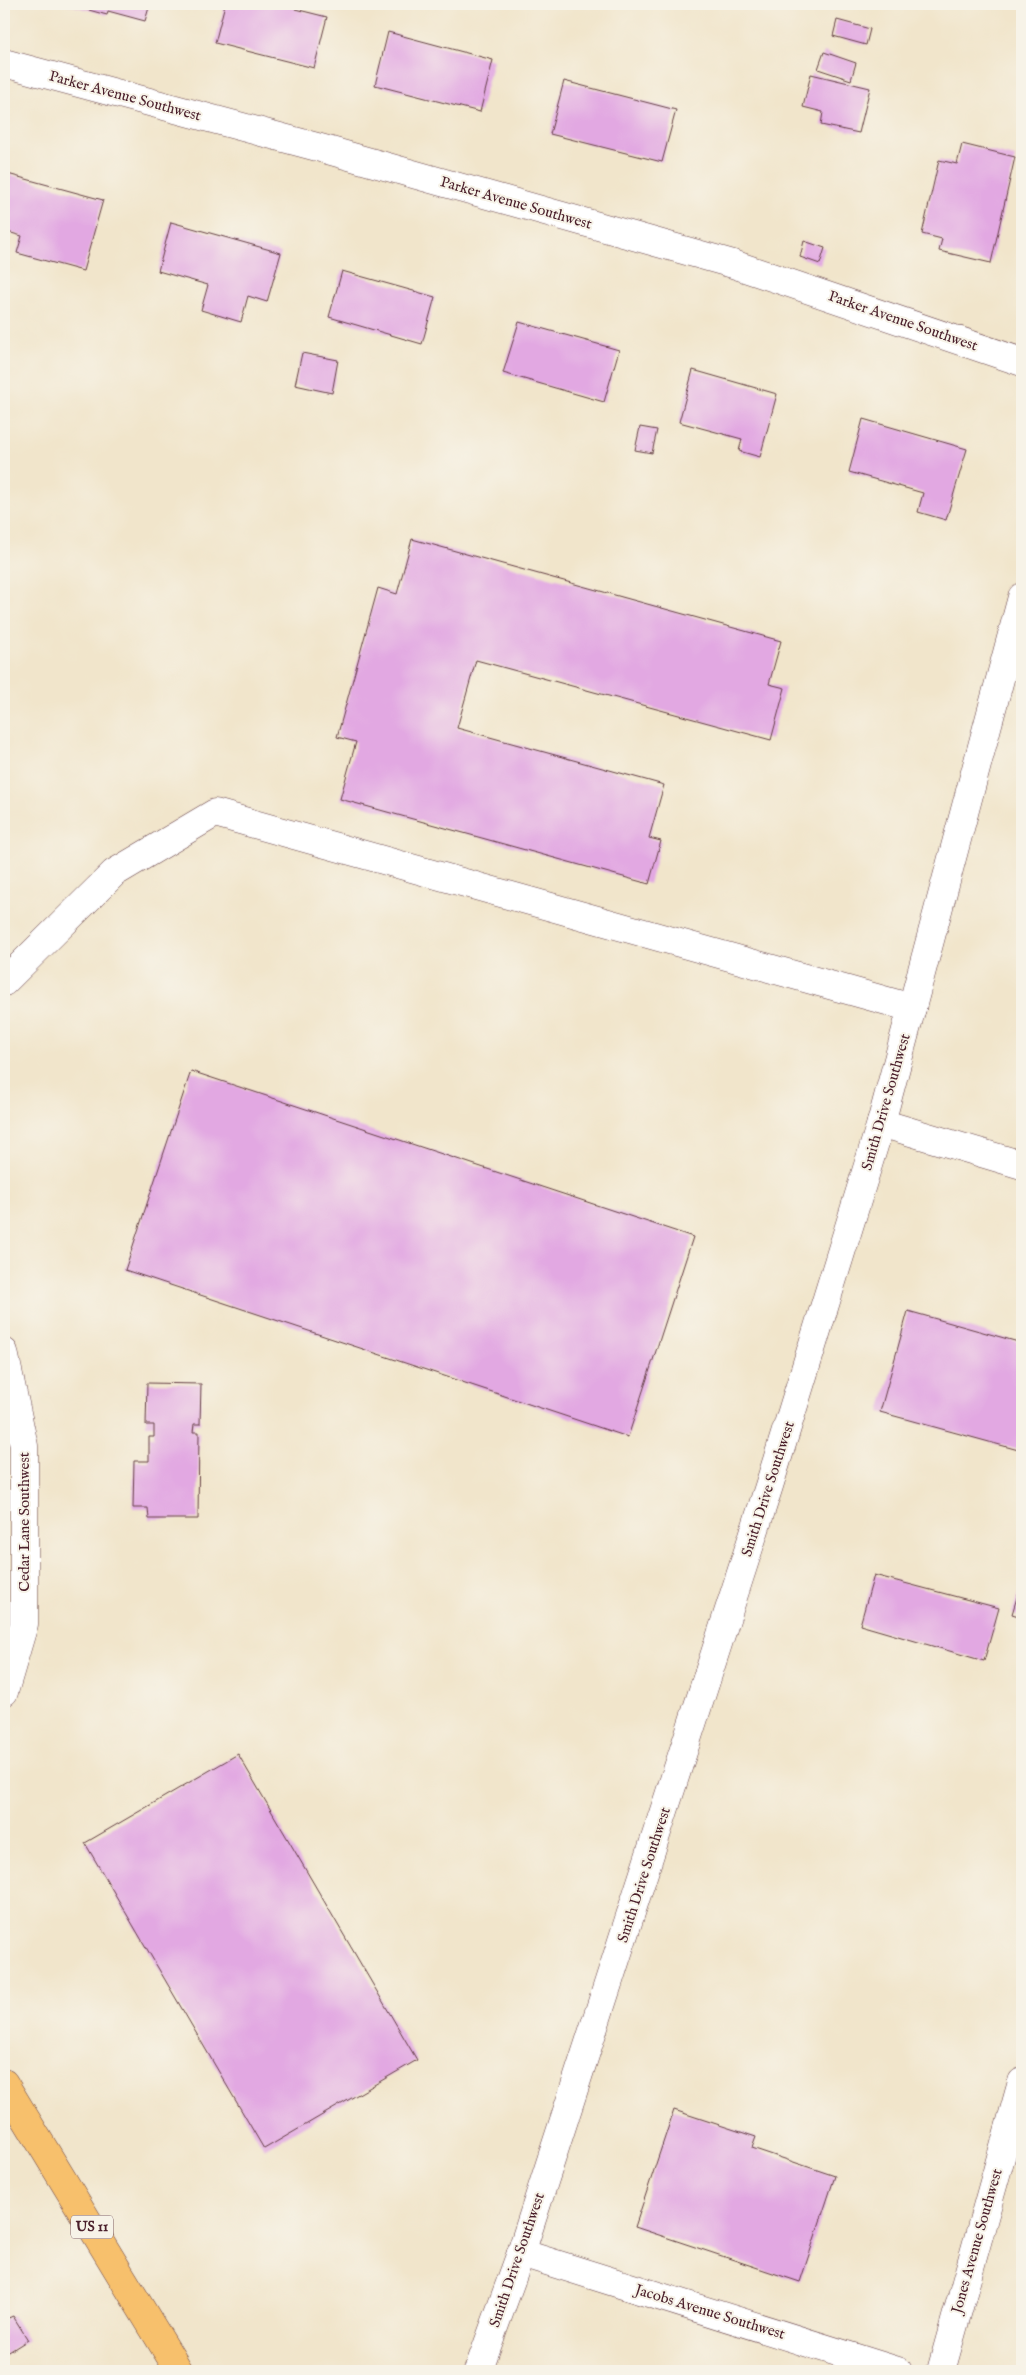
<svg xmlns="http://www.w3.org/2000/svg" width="1026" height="2375" viewBox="0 0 1026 2375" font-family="'IM FELL English',serif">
  <rect width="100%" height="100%" fill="#f7f3e8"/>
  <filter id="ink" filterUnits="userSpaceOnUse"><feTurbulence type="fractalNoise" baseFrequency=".02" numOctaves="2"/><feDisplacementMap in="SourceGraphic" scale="10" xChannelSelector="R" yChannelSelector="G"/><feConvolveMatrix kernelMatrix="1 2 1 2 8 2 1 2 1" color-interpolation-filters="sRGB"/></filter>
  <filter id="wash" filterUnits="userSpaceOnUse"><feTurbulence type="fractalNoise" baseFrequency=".0096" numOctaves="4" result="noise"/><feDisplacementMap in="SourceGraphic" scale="20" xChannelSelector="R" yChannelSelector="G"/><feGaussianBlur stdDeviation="1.12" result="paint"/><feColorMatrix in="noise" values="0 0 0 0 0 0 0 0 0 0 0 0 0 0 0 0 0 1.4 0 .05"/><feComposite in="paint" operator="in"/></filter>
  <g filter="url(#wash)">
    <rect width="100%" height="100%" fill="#f1e5cb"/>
    <g id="blocks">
      <g fill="#e2a8e2">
        <polygon points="67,4 150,4 145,21 108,11 107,15"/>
        <polygon points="225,4 296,4 295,9 327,17 314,68 215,43"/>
        <polygon points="837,20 870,29 866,45 833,36"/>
        <polygon points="388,32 493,60 480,112 375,85"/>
        <polygon points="824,52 856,63 851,80 818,69"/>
        <polygon points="811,74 870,88 859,133 821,125 823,112 803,107"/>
        <polygon points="564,81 676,110 662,162 550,134"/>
        <polygon points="962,144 1015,157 991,263 939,251 942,239 922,234 939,160 957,164"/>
        <polygon points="4,173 103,200 83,271 17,253 22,236 4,231"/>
        <polygon points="171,222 281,253 267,302 248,296 241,322 201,310 208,285 158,271"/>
        <polygon points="804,241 825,248 820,264 800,257"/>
        <polygon points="342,271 435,297 422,344 329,317"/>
        <polygon points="519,322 619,350 604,402 503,373"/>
        <polygon points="302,353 338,360 332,393 295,385"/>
        <polygon points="693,370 777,394 760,457 739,451 742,439 679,422"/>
        <polygon points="863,419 967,449 946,520 918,512 923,493 849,472"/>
        <polygon points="640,427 657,430 652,453 635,450"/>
        <polygon points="412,539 781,641 769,684 785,688 771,740 476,660 457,728 664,785 649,838 661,841 649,884 340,799 356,742 337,737 353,679 378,588 397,594"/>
        <polygon points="191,1071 693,1237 628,1437 125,1270"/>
        <polygon points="908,1311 1022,1343 1022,1451 880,1412"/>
        <polygon points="147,1383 201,1384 200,1424 194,1424 193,1432 199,1432 198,1519 149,1519 148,1508 133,1508 134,1461 149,1461 149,1437 154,1437 154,1425 146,1425"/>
        <polygon points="874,1575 999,1608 984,1661 860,1625"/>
        <polygon points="1022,1581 1022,1617 1012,1614"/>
        <polygon points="238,1754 417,2060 264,2149 85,1843"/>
        <polygon points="674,2110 756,2137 752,2148 835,2176 800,2282 635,2227"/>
        <polygon points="4,2315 6,2319 13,2316 28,2340 4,2355"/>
      </g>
    </g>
  </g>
  <g filter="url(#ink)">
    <use href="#blocks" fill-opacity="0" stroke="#633d43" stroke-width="1"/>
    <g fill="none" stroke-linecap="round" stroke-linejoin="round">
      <defs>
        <g id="minor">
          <polyline points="4,63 317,147 733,264 1022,362"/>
          <polyline points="4,982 114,873 215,813 912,1008"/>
          <polyline points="881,1123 1022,1165"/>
          <polyline points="4,1352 24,1446 24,1624 4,1692"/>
          <polyline points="521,2253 898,2371"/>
          <polyline points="478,2371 521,2253 769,1486 881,1123 1022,597"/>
          <polyline points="941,2371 1022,2082"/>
        </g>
        <polyline id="major" points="4,2083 179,2371"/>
      </defs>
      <use href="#minor" stroke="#633d43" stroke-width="29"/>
      <use href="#major" stroke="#633d43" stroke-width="29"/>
      <use href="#minor" stroke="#fff" stroke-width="28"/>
      <use href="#major" stroke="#f7c06c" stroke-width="28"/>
    </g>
  </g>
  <g text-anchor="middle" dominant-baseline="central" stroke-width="4" stroke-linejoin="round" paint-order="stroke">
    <rect fill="#f7f3e8" stroke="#7e5f64" stroke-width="1" x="71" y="2215.5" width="42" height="23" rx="4"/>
    <g font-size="14" font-weight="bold" fill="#4a1f2b">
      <text x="92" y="2227">US 11</text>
    </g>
    <g font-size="15" fill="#4a1f2b" stroke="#f7f3e8">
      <text transform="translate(125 96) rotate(15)">Parker Avenue Southwest</text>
      <text transform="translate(516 203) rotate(16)">Parker Avenue Southwest</text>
      <text transform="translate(903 321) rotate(19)">Parker Avenue Southwest</text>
      <text transform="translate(886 1102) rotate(-74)">Smith Drive Southwest</text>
      <text transform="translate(768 1489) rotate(-72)">Smith Drive Southwest</text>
      <text transform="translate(24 1522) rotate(-90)">Cedar Lane Southwest</text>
      <text transform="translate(644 1875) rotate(-72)">Smith Drive Southwest</text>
      <text transform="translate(977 2241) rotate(-74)">Jones Avenue Southwest</text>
      <text transform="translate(517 2260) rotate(-71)">Smith Drive Southwest</text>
      <text transform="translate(710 2312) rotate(17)">Jacobs Avenue Southwest</text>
    </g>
  </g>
  <rect width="1026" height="2375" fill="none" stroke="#f7f3e8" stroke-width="20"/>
</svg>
